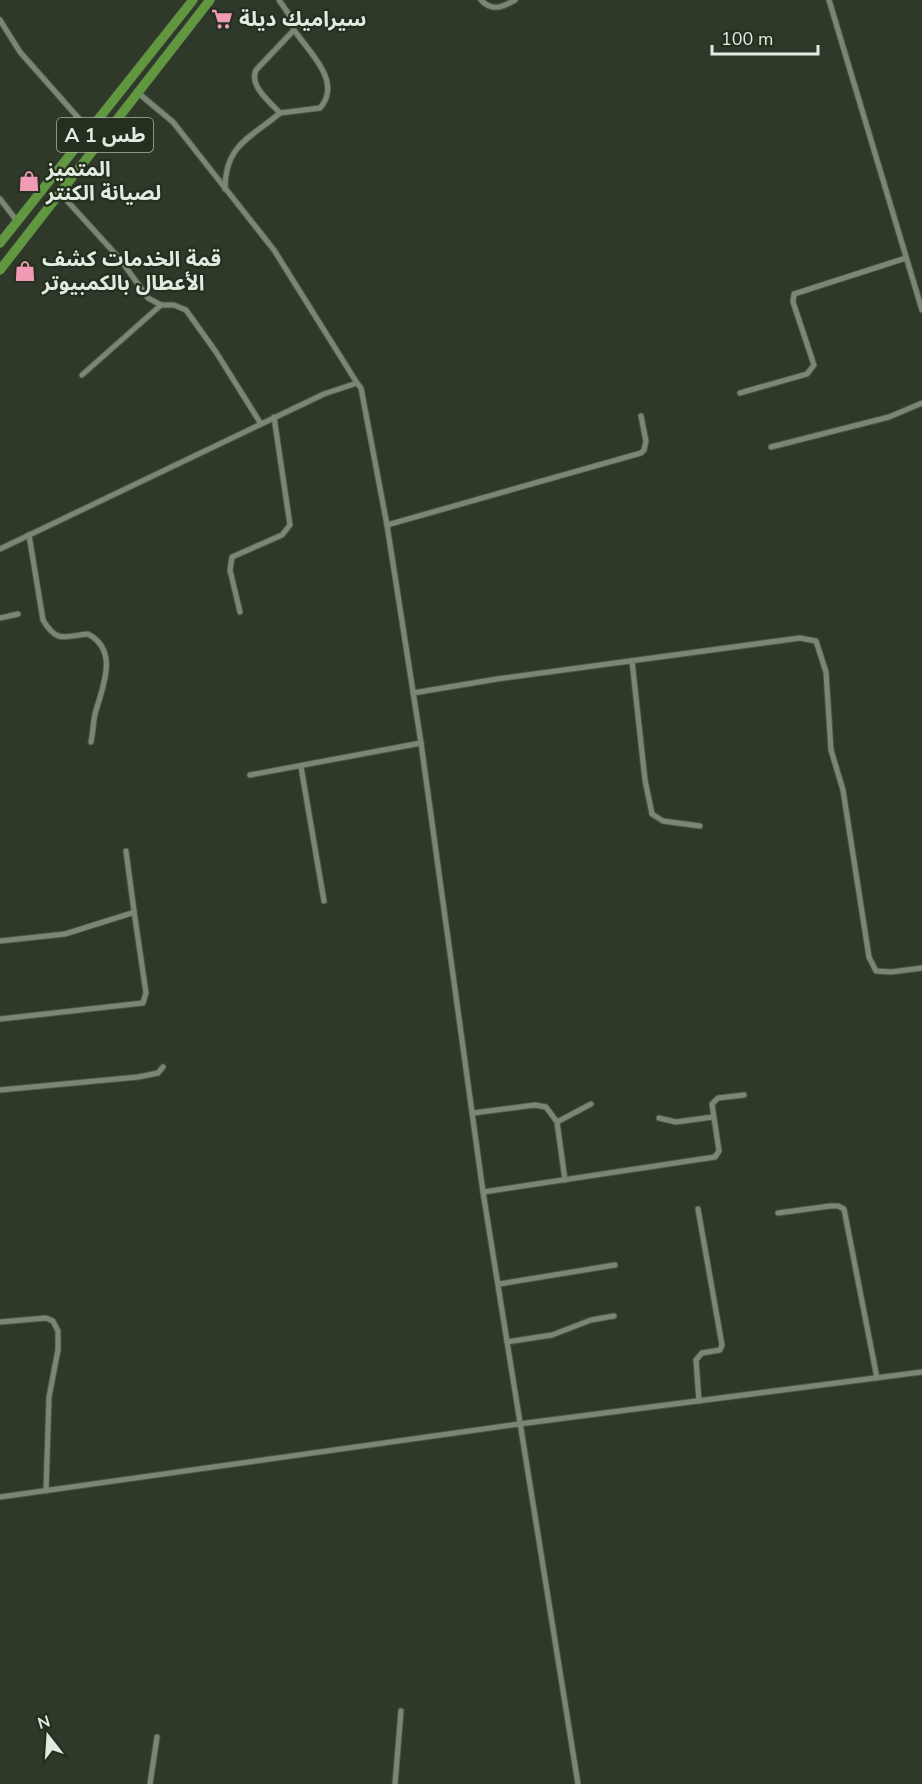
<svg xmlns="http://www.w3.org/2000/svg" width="922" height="1784" viewBox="0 0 922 1784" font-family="'Nunito Sans','Noto Sans Arabic',sans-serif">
  <rect width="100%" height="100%" fill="#2e3929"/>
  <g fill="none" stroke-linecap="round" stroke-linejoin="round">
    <defs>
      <g id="minor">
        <path d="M 481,0 C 492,12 503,7 515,0"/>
        <polyline points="829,0 922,310"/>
        <polyline points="0,20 20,52 89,130"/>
        <polyline points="137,92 173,122 274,250 357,383"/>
        <path d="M 280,113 L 320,108 C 343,82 309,52 294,30"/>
        <path d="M 225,189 C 225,145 249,139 280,113 C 269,101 249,86 256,70 L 294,30 L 288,13 L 279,0"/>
        <polyline points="60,193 120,259 148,298 161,305 174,305 186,310 216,352 261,424"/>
        <polyline points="0,199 17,221"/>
        <polyline points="82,375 161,305"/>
        <polyline points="740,393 807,374 814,365 793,302 794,294 906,258"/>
        <polyline points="771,447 889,417 922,403"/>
        <polyline points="387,525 641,453 644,450 646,441 641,416"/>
        <path d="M 29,535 L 43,620 C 57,644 65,636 88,634 C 120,651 102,688 95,714 C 93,723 93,733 91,742"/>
        <polyline points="0,549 324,394 357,383 361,388 387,525 421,743 483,1192 578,1784"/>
        <polyline points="240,612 230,570 232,557 282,535 290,525 274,417"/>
        <polyline points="0,618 18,614"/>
        <polyline points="632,661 645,780 652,814 663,821 700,826"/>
        <polyline points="413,693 497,679 800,638 816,641 826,672 831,750 843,790 869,957 876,971 891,972 922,968"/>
        <polyline points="301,767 324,901"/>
        <polyline points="250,775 421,743"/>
        <polyline points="0,941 65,934 132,913 134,911 126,851"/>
        <polyline points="0,1019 143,1003 146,993 134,911"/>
        <polyline points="0,1090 138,1077 158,1073 163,1067"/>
        <polyline points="473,1113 535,1105 546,1107 557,1122 565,1180"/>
        <polyline points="659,1118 676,1122 713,1117"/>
        <polyline points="557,1122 591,1104"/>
        <polyline points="483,1192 715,1157 719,1151 712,1104 718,1098 744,1095"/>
        <polyline points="698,1209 722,1345 720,1350 702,1353 696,1360 699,1401"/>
        <polyline points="778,1213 830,1206 838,1206 844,1209 877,1378"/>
        <polyline points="499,1284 615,1265"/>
        <polyline points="0,1322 46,1318 53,1321 58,1331 58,1350 49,1397 46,1491"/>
        <polyline points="507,1342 552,1335 591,1320 614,1316"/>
        <polyline points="0,1497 519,1424 922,1372"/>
        <polyline points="150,1784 157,1737"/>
        <polyline points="395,1784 401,1711"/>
      </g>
      <g id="trunk">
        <polyline points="0,243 193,0"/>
        <polyline points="0,270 210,0"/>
      </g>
    </defs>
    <use href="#minor" stroke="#4b5547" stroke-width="7"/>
    <use href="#trunk" stroke="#4b5547" stroke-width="10"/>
    <use href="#minor" stroke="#7a8774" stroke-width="5"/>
    <use href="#trunk" stroke="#60973f" stroke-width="9"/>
  </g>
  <defs>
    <symbol id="supermarket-bare" viewBox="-9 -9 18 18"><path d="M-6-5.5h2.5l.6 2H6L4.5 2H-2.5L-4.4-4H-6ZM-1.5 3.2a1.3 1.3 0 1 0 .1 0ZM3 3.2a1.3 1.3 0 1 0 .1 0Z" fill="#f19ab3" stroke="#242f1f" stroke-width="2.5" paint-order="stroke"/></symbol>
    <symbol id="shop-bare" viewBox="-9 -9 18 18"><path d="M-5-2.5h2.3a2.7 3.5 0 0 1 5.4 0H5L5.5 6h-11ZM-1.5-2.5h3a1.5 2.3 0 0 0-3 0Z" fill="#f19ab3" stroke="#242f1f" stroke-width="2.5" paint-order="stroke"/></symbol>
  </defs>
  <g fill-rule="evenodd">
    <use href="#supermarket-bare" x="207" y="4" width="30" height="30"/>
    <use href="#shop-bare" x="14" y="166" width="30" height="30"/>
    <use href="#shop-bare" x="10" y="256" width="30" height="30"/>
  </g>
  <g text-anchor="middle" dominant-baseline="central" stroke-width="4.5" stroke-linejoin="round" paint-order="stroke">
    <rect fill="#242f1f" stroke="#aab3a6" stroke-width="1.5" x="57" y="118" width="96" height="34" rx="4.5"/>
    <g font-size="20" font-weight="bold" fill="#e3ebe0">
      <text x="105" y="135">A 1 طس</text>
    </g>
    <g font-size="21" font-weight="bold" fill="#e3ebe0" stroke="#242f1f" text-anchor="start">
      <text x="239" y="19">سيراميك ديلة</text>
      <text x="46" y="169">المتميز<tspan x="46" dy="24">لصيانة الكنتر</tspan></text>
      <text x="42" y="259">قمة الخدمات كشف<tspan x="42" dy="24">الأعطال بالكمبيوتر</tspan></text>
    </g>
  </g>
  <g transform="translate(48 1736) rotate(343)" stroke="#242f1f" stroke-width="4.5" paint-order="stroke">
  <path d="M0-4.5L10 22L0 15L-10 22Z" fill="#e3ebe0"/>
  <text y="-9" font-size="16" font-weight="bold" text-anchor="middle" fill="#e3ebe0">N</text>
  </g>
  <path d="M712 45v9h106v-9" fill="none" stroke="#e3ebe0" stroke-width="3"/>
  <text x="721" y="45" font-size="18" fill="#e3ebe0" stroke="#242f1f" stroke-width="4.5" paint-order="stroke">100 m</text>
</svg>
